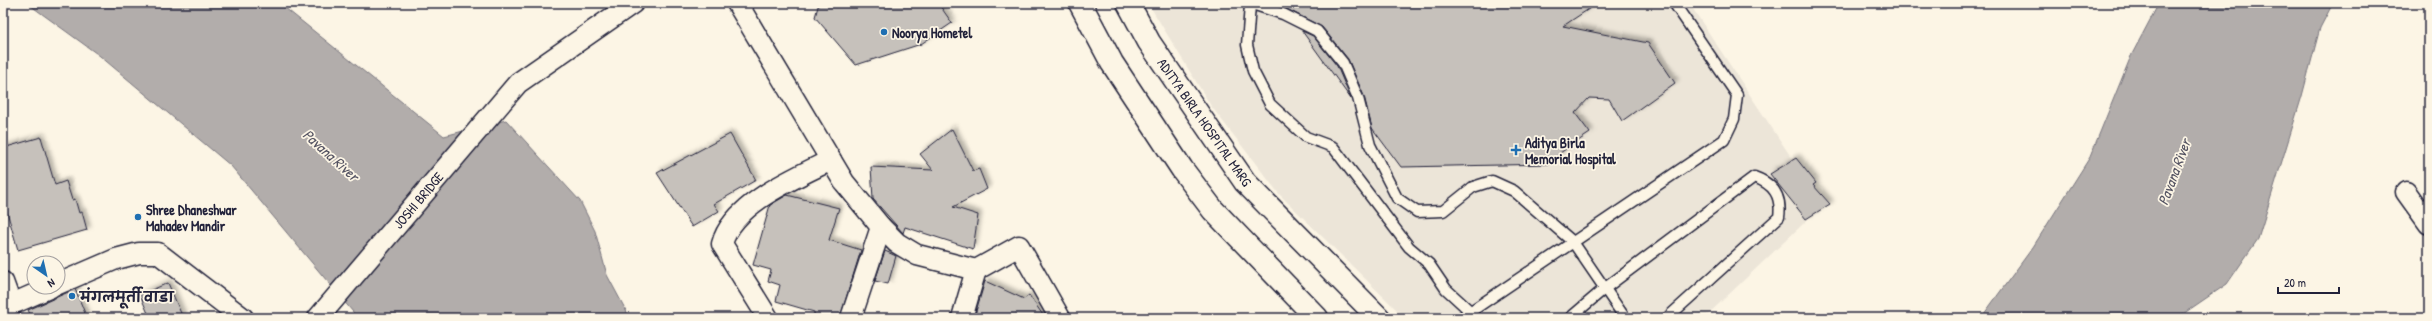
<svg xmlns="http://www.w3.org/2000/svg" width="2432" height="321" viewBox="0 0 2432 321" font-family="'Patrick Hand','Playpen Sans Deva',sans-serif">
  <defs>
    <filter id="shadow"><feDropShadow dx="3.5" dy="-3.5" stdDeviation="2" flood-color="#0004"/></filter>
  </defs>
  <rect width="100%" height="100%" fill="#fcf5e5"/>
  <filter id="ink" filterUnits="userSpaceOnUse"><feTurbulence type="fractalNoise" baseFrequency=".025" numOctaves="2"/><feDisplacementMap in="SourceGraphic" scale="8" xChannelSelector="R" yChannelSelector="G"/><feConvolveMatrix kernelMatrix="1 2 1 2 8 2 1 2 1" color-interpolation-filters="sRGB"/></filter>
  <g filter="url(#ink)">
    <polygon fill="#ece5d8" points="1148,3 1689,3 1823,205 1704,318 1405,318 1280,195 1211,106"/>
    <g fill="#b2adab" stroke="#78757e">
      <polygon points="27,3 279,3 444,136 506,120 580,201 595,231 607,275 630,318 358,318 231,166 100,56"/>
      <polygon points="2159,3 2333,3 2320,28 2302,96 2258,239 2227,284 2177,318 1981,318 2033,247 2090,157 2131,56"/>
    </g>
    <g fill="#c6c1bb" stroke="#22223b" filter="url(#shadow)">
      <polygon points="819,3 938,3 952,23 921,44 856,65 815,17"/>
      <polygon points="1282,3 1598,3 1563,26 1648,43 1675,83 1622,121 1609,99 1589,98 1575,113 1590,133 1560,153 1551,164 1401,167 1372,128 1364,96 1348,59 1322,27 1285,8"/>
      <polygon points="1302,31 1313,36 1337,66 1351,99"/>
      <polygon points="952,129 973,171 979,169 987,189 953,207 978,215 973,249 905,227 903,233 873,199 871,167 933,170 920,154"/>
      <polygon points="730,134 756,180 714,204 719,211 692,227 657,173"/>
      <polygon points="41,137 55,185 66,181 72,200 75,199 79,213 82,212 87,230 18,250 3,198 3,148"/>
      <polygon points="1796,158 1816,183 1813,185 1830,204 1806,219 1770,174"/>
      <polygon points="787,195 839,208 829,240 861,250 840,318 824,318 814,315 814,312 776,301 780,285 768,281 771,270 753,265 770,205"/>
      <polygon points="885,251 896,256 888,284 875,281"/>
      <polygon points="985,281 1024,299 1029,295 1045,318 974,318"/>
      <polygon points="168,283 183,318 150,318 140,295"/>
      <polygon points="75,289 87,318 32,318 28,310"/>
    </g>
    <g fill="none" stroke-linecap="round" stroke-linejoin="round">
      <defs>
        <g id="lane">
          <polyline points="1249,3 1283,14 1317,31 1343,63 1358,98 1370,145 1397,198 1417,212 1443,211 1473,187 1492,181 1514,191 1573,242 1625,318"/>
          <polyline points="1250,5 1247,45 1253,71 1270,104 1306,137 1333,147 1409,247 1429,264 1446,289 1471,312"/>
          <polyline points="1461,318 1724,140 1734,119 1737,95 1674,3"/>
          <path d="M 1570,318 L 1604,289 L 1754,177 C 1774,184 1782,196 1779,217 L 1667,318"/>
        </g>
        <g id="street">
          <polyline points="737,3 844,182 881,227 897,243 917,255 976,270 1019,246 1060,318"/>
          <polyline points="2406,192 2429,224"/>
          <polyline points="3,282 11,304"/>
          <polyline points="58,284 116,259 139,253 158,253 243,318"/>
          <polyline points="3,308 51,287"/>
          <polyline points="318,318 518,83 633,3"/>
          <path d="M 768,318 L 722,244 C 732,204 797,177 831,160"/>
          <polyline points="851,318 881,227"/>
          <polyline points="962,318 976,270"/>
        </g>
        <g id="primary">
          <polyline points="1080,3 1112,63 1182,169 1213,210 1317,318"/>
          <polyline points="1128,3 1149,42 1245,182 1379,318"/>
        </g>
      </defs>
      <use href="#lane" stroke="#22223b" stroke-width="13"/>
      <use href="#street" stroke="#22223b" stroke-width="23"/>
      <use href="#primary" stroke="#22223b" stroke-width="25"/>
      <use href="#lane" stroke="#fcf5e5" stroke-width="10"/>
      <use href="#street" stroke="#fcf5e5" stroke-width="20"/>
      <use href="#primary" stroke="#fcf5e5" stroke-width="22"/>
    </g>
  </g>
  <g fill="#1f6fb2" stroke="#fcf5e5" stroke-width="1.5">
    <circle cx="884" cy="32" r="4"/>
    <path d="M1514 144h4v4h4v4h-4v4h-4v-4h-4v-4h4z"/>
    <circle cx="138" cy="217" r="4"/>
    <circle cx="72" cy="296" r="4"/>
  </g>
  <g text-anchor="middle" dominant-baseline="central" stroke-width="3.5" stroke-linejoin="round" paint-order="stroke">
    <g font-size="14" font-weight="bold" fill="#22223b" stroke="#fcf5e5" text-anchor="start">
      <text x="892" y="32">Noorya Hometel</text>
      <text x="1525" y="142">Aditya Birla<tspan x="1525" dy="16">Memorial Hospital</tspan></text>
      <text x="146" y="209">Shree Dhaneshwar<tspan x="146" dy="16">Mahadev Mandir</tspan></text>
      <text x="80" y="296">मंगलमूर्ती वाडा</text>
    </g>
    <g font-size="14" fill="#22223b" stroke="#fcf5e5">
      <text transform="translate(1205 122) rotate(55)">ADITYA BIRLA HOSPITAL MARG</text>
      <text transform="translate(418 200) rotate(-50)">JOSHI BRIDGE</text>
    </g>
    <g font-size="15" font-style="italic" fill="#545362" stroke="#fcf5e5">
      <text transform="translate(331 155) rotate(42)">Pavana River</text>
      <text transform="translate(2174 172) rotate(-70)">Pavana River</text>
    </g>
  </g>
  <rect width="2432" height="321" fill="none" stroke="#fcf5e5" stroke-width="16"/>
  <rect x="8" y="8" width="2416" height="305" fill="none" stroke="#22223b" stroke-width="1.5" filter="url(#ink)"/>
  <g transform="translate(46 275) rotate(146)"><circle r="19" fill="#fcf5e5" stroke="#a5a1a1"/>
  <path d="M0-3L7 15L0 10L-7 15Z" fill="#1f6fb2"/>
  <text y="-6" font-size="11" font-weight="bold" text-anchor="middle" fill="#22223b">N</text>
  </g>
  <path d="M2278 287v6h61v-6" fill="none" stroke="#22223b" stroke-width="2"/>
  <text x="2284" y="287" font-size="12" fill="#22223b" stroke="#fcf5e5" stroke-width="3" paint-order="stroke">20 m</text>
</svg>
